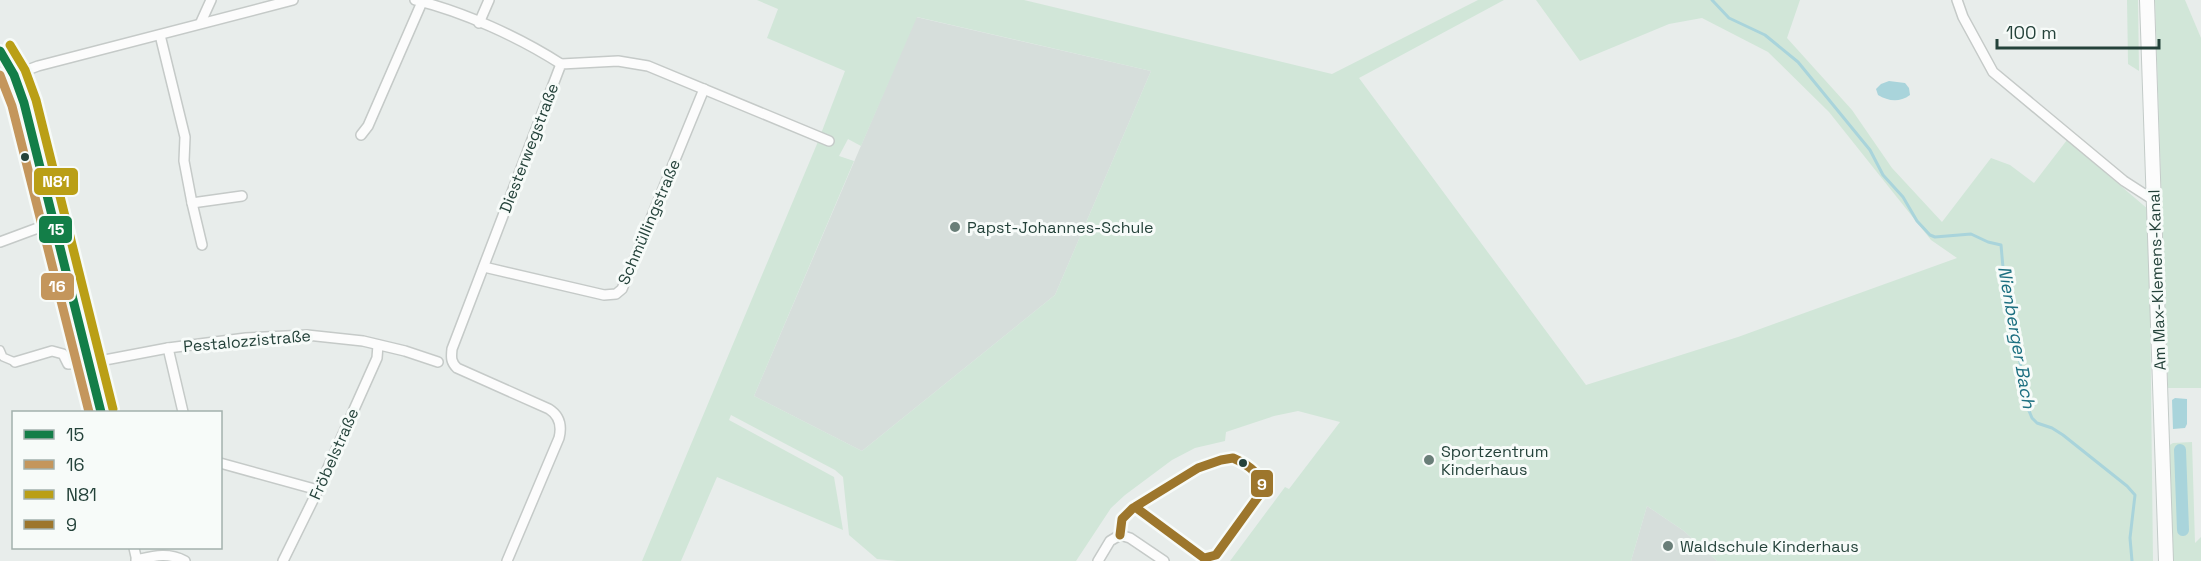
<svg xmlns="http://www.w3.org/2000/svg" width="2201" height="561" viewBox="0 0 2201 561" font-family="'Space Grotesk',sans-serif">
  <rect width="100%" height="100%" fill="#e8edeb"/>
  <g fill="#d6dedb">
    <polygon points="916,17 1151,71 1055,295 862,451 754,396"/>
    <polygon points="1647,506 1684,531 1717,561 1631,561"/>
  </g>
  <g fill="#d1e6d8" fill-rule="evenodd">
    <path d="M 757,0 L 1024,0 L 1332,74 L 1478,0 L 1504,0 L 1359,78 L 1586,385 L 1738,337 L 1957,258 L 1931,240 L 1829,112 L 1768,52 L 1702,18 L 1669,24 L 1580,61 L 1536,0 L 1800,0 L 1787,38 L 1852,110 L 1892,168 L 1942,222 L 1991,158 L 2010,165 L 2034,183 L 2067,140 L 2149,210 L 2153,561 L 1717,561 L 1684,531 L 1647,506 L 1631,561 L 1230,561 L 1285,487 L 1289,489 L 1340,422 L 1298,411 L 1274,416 L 1226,432 L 1225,441 L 1195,448 L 1172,460 L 1125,495 L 1111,508 L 1076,561 L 897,561 L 877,559 L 849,535 L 843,477 L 835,470 L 731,415 L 729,420 L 834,477 L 843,530 L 717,477 L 681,561 L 642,561 L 817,144 L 845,71 L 767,38 L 778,9 ZM 917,17 L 1151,71 L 1055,295 L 862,451 L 754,396 L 854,161 L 839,156 L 848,139 L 861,146 Z"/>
    <polygon points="2127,0 2138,0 2139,71 2128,64"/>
    <polygon points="2155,0 2185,0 2201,38 2201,388 2168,388"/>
    <polygon points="2192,442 2195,543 2201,537 2201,561 2171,561 2168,446 2173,443"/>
  </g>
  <g fill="#a9d4db">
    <path d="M 1889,81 L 1905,83 L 1909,88 L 1910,95 C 1899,103 1888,101 1878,95 L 1876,89 L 1881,84 Z"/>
    <polygon points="2175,398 2187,399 2187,424 2185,428 2173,429 2172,400"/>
  </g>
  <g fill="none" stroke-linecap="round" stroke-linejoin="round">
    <polyline stroke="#a9d4db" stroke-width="3" points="1712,0 1729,18 1765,35 1798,62 1870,150 1883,175 1903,197 1917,221 1930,235 1935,237 1971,234 1988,242 2001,245 2004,279 2007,300 2012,312 2027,406 2032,418 2037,423 2052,428 2063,435 2127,486 2135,495 2130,538 2132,561"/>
    <polyline stroke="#a9d4db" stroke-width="12" points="2180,450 2183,530"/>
    <defs>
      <polyline id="pedestrian" points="0,350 3,357 15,362"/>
      <g id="minor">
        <path d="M 415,0 C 464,12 519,37 561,64"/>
        <polyline points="1957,0 1963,17 1993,72 2124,181 2155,201"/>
        <polyline points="201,22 211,0"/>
        <polyline points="479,23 489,0"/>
        <polyline points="160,35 185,137 184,161 192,203 242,196"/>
        <polyline points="0,51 14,75 24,103 101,412"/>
        <polyline points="14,75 38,66 293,0"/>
        <polyline points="361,135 368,126 422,2"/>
        <polyline points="192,203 202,245"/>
        <polyline points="0,242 54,222"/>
        <polyline points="484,267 604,295 616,294 622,289 704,89"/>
        <polyline points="168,348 183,412"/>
        <polyline points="15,362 52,351 63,354 68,364 89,363 168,348 246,338 307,335 363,341 405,351 438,362"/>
        <polyline points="220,463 318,490"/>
        <polyline points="134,548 137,561"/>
        <path d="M 136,560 C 154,556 168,552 185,561"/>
        <polyline points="283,561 318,490 377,358 378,345"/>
        <path d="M 507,561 L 559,438 C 562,426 560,416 549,409 L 457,368 C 451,362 451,358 452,349 L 561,64 L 618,61 L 648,66 L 829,141"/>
        <polyline points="1098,561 1110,541 1120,535 1130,538 1164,561"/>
      </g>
      <polyline id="secondary" points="2147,0 2166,561"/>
    </defs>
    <use href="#pedestrian" stroke="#c5cac8" stroke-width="10"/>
    <use href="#minor" stroke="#c5cac8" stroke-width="12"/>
    <use href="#secondary" stroke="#c3cbc8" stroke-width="16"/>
    <use href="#pedestrian" stroke="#fcfcfc" stroke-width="7"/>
    <use href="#minor" stroke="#fcfcfc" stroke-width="9"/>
    <use href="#secondary" stroke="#fcfcfc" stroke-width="14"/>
    <defs>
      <polyline id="bus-1" points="0,51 14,75 24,103 101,412"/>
      <polyline id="bus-2" points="0,75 12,106 89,412"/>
      <polyline id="bus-3" points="10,45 25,70 36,100 113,409"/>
      <path id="bus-4" d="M 1120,535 L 1122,519 L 1133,508 L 1198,468 L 1221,460 L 1233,458 C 1247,464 1262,473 1263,490 L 1216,555 L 1204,558 L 1135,507"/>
    </defs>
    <use href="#bus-1" stroke="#f7fbf9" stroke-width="14"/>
    <use href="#bus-2" stroke="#f7fbf9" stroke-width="14"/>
    <use href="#bus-3" stroke="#f7fbf9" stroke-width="14"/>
    <use href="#bus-4" stroke="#f7fbf9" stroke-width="14"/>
    <use href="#bus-1" stroke="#137e48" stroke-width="9"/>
    <use href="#bus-2" stroke="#c4965c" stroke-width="9"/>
    <use href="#bus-3" stroke="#ba9f16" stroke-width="9"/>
    <use href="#bus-4" stroke="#9d762c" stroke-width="9"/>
  </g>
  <g fill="#24423a" stroke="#f7fbf9" stroke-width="2">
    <circle cx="25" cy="157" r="5"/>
    <circle cx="1243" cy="463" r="5"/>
  </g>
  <g fill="#697e78" stroke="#f7fbf9" stroke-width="2">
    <circle cx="955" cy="227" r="6"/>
    <circle cx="1429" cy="460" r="6"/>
    <circle cx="1668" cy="546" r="6"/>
  </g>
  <g text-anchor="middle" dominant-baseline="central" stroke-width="6" stroke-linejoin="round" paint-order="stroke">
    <g font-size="16" fill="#24423a" stroke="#f7fbf9">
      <text transform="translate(529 148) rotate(-69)">Diesterwegstraße</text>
      <text transform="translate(649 222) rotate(-67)">Schmüllingstraße</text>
      <text transform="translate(2157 280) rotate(-92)">Am Max-Klemens-Kanal</text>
      <text transform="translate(247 341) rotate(-5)">Pestalozzistraße</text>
      <text transform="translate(334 454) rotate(-66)">Fröbelstraße</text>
    </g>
    <g font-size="16" fill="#24423a" stroke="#f7fbf9" text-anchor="start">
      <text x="967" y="227">Papst-Johannes-Schule</text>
      <text x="1441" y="451">Sportzentrum<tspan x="1441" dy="18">Kinderhaus</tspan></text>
      <text x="1680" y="546">Waldschule Kinderhaus</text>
    </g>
    <g font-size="18" font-style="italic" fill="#1c6f80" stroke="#f7fbf9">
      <text transform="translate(2017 337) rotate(80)">Nienberger Bach</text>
    </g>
  </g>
  <g stroke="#f7fbf9" stroke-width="2">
    <rect x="33" y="167" width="46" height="29" rx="6" fill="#ba9f16"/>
    <rect x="38" y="215" width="35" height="29" rx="6" fill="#137e48"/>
    <rect x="40" y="272" width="35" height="29" rx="6" fill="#c4965c"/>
    <rect x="1250" y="469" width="24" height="29" rx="6" fill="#9d762c"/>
  </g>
  <g font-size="16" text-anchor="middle" font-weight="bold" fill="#fff">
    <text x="56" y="187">N81</text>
    <text x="56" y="235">15</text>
    <text x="57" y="292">16</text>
    <text x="1262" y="490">9</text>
  </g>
  <rect x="12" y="411" width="210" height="138" fill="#f7fbf9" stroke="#a3b1ad" stroke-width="1.5"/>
  <rect x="24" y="430" width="30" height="9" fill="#137e48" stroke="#a3b1ad" stroke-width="1.5"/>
  <text x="66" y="441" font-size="18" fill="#24423a">15</text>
  <rect x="24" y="460" width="30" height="9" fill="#c4965c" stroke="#a3b1ad" stroke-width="1.5"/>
  <text x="66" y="471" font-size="18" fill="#24423a">16</text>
  <rect x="24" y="490" width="30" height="9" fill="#ba9f16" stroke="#a3b1ad" stroke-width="1.5"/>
  <text x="66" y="501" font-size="18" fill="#24423a">N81</text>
  <rect x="24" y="520" width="30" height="9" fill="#9d762c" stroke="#a3b1ad" stroke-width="1.5"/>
  <text x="66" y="531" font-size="18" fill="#24423a">9</text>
  <path d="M1997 39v9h162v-9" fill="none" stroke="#24423a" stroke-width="3"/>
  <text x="2006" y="39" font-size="18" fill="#24423a" stroke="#f7fbf9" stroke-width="4.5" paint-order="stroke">100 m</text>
</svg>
